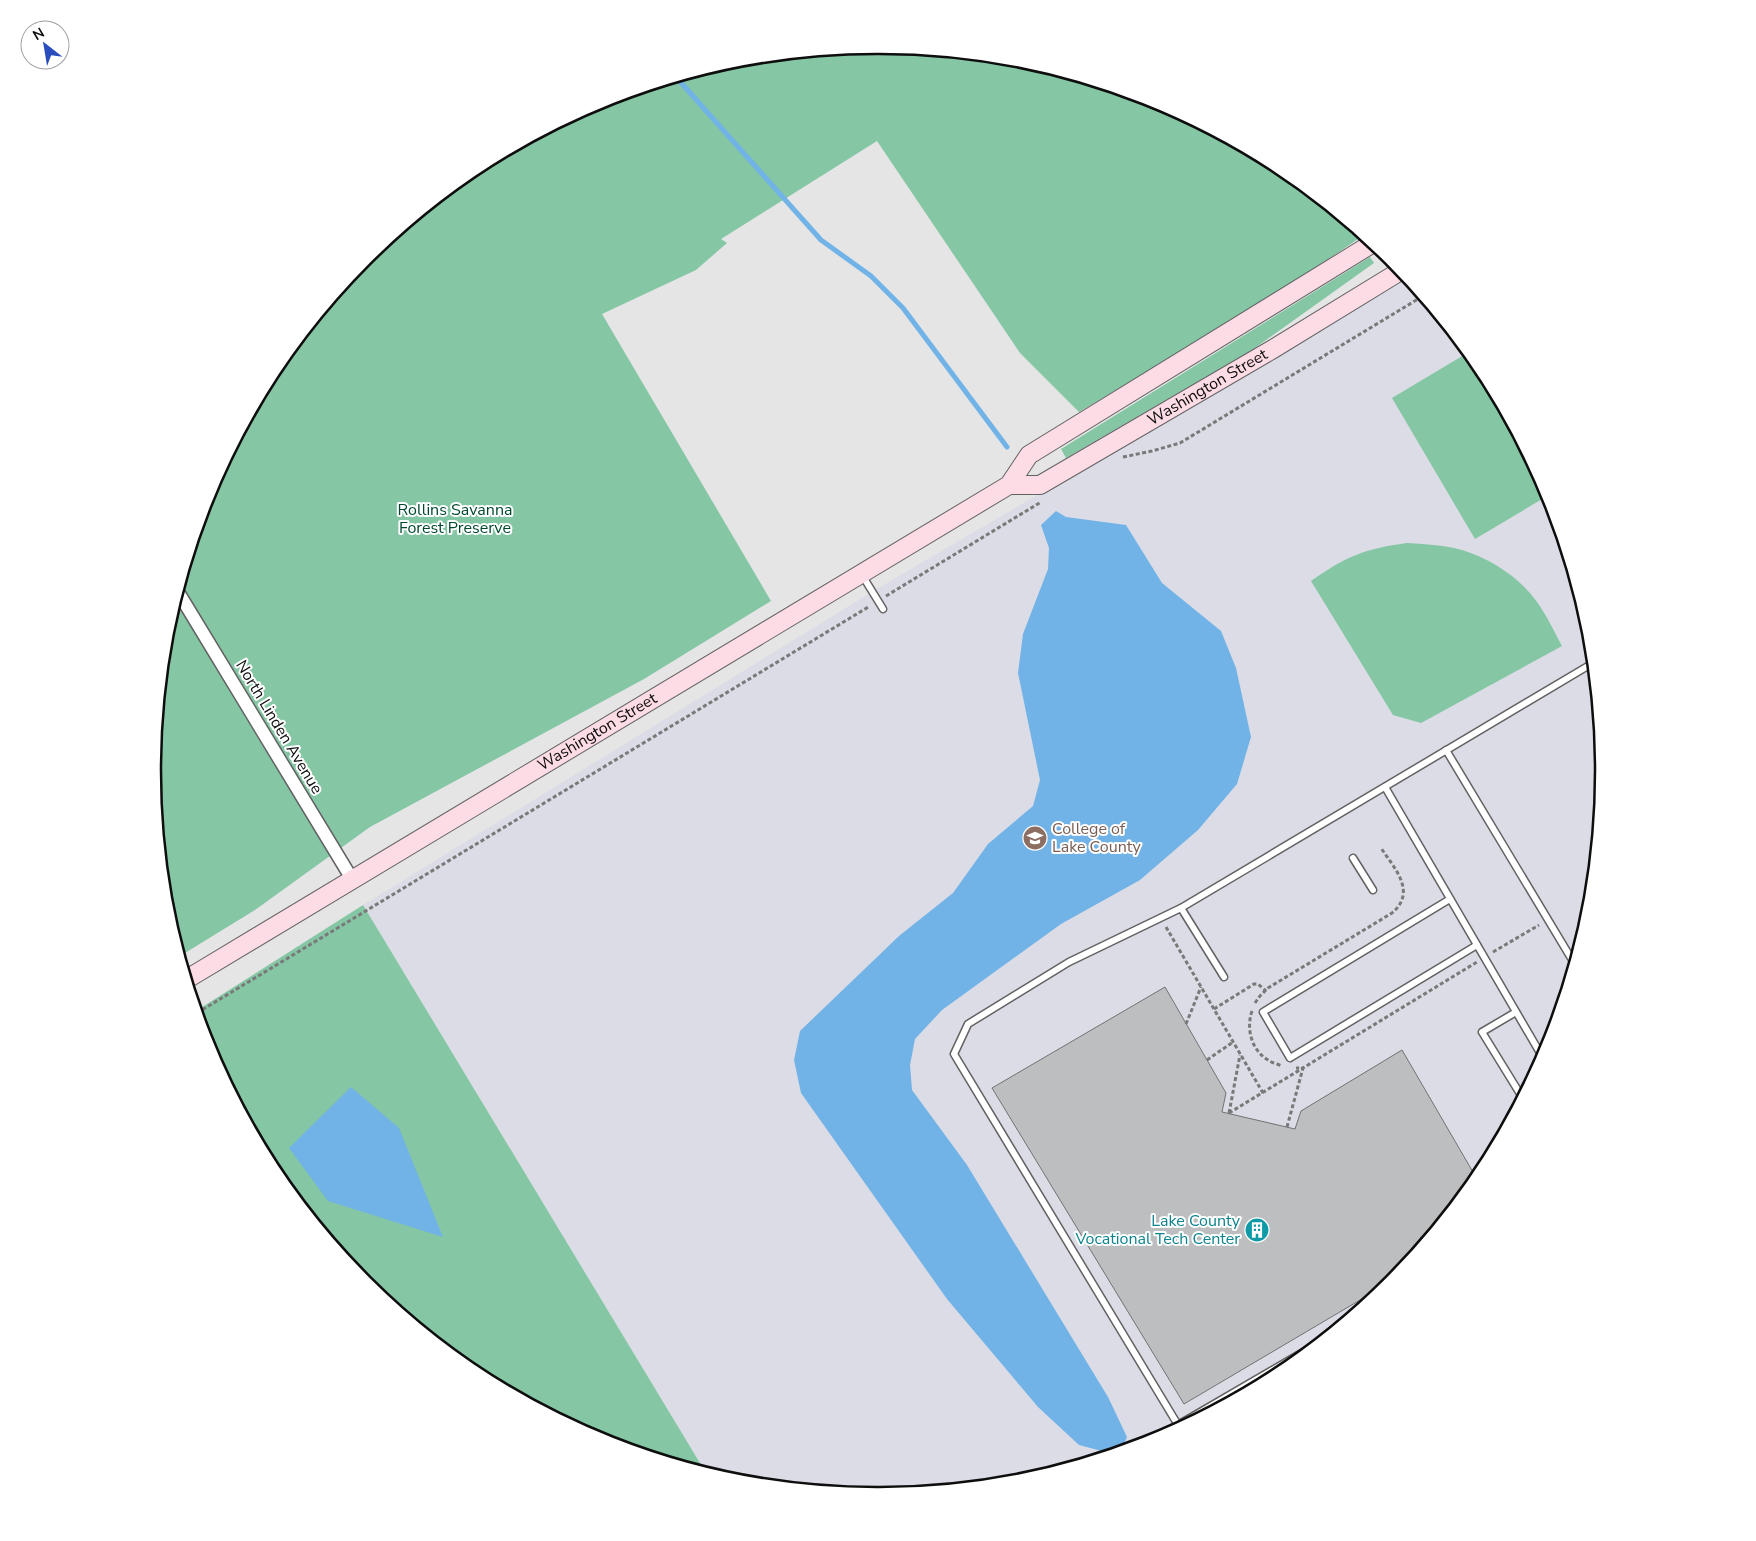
<svg xmlns="http://www.w3.org/2000/svg" width="1756" height="1541" viewBox="0 0 1756 1541" font-family="'Nunito Sans',sans-serif">
  <rect width="100%" height="100%" fill="#e5e5e6"/>
  <polygon fill="#dbdce5" points="1409,279 1481,368 1548,493 1590,629 1603,771 1589,912 1548,1048 1481,1174 1391,1284 1281,1374 1155,1441 1019,1482 878,1496 736,1482 706,1473 363,905 875,590 1367,302"/>
  <g fill="#85c6a4">
    <polygon points="878,45 1020,59 1156,100 1281,167 1364,235 1271,298 1079,412 1020,353 877,141 721,239 727,243 696,270 602,314 771,601 644,679 370,827 255,910 180,956 166,912 153,770 167,629 208,493 275,367 365,257 475,167 601,100 737,59"/>
    <polygon points="1370,257 1374,263 1252,350 1066,458 1061,449"/>
    <polygon points="1469,352 1481,368 1549,495 1475,539 1392,398"/>
    <path d="M 1407,543 C 1423,544 1439,545 1454,548 C 1485,555 1519,576 1537,602 C 1547,616 1554,631 1562,646 L 1421,723 L 1393,715 L 1311,581 C 1347,556 1364,549 1407,543 Z"/>
    <polygon points="363,905 706,1473 600,1441 475,1374 365,1283 275,1173 208,1048 196,1011"/>
  </g>
  <g fill="#71b3e7">
    <polygon points="1056,511 1066,517 1126,525 1162,583 1221,631 1236,668 1251,737 1237,784 1198,830 1140,880 1061,924 942,1010 915,1039 910,1065 912,1090 967,1165 1108,1397 1127,1437 1121,1451 1113,1454 1079,1445 1038,1407 947,1299 801,1093 794,1060 800,1031 899,936 953,893 988,844 1033,806 1040,780 1018,673 1023,634 1048,569 1049,548 1041,525"/>
    <polygon points="351,1087 399,1128 443,1237 328,1201 289,1148"/>
  </g>
  <g fill="none" stroke-linecap="round" stroke-linejoin="round">
    <polyline stroke="#71b3e7" stroke-width="5" points="676,77 821,240 871,276 903,308 1007,447"/>
  </g>
  <polygon fill="#bdbebf" stroke="#727273" points="1165,987 1226,1093 1222,1112 1295,1129 1301,1111 1402,1050 1477,1179 1394,1280 1184,1404 992,1088"/>
  <g fill="none" stroke-linecap="round" stroke-linejoin="round">
    <defs>
      <g id="service">
        <polyline points="862,575 883,609"/>
        <polyline points="1446,750 1574,963"/>
        <polyline points="1385,787 1543,1058"/>
        <polyline points="1353,858 1373,890"/>
        <polyline points="1450,899 1263,1012 1290,1058 1477,945"/>
        <polyline points="1181,908 1224,977"/>
        <polyline points="1516,1012 1482,1032 1522,1097"/>
        <polyline points="1178,1425 954,1054 968,1024 1069,962 1181,908 1593,663"/>
        <polyline points="1163,1437 1178,1425 1317,1344"/>
      </g>
      <polyline id="minor" points="178,592 352,879"/>
      <g id="secondary">
        <path id="s1" d="M 1009,485 L 1040,485 L 1273,349 L 1402,270"/>
        <path id="s2" d="M 187,979 C 460,813 735,650 1009,485 L 1029,455 L 1373,243"/>
      </g>
    </defs>
    <use href="#service" stroke="#626263" stroke-width="9"/>
    <use href="#minor" stroke="#626263" stroke-width="15"/>
    <use href="#secondary" stroke="#626263" stroke-width="20"/>
    <g stroke="#79797a" stroke-width="3" stroke-dasharray="4 2.5" stroke-linecap="butt">
      <polyline points="1123,457 1152,451 1180,443 1423,296"/>
      <polyline points="886,596 1041,502"/>
      <polyline points="1166,927 1263,1093"/>
      <polyline points="1493,952 1539,925"/>
      <path d="M 1255,1003 L 1260,996 L 1268,988 L 1392,913 C 1417,892 1395,869 1381,848"/>
      <polyline points="1214,1009 1254,984 1258,984 1266,991"/>
      <path d="M 1252,1011 C 1246,1028 1251,1050 1268,1060 C 1272,1063 1278,1064 1282,1066"/>
      <polyline points="197,1013 870,606"/>
      <polyline points="1186,1024 1201,987"/>
      <polyline points="1207,1060 1233,1042"/>
      <polyline points="1229,1113 1477,962"/>
      <polyline points="1229,1113 1240,1055"/>
      <polyline points="1287,1127 1303,1068 1296,1068"/>
    </g>
    <use href="#service" stroke="#fff" stroke-width="6"/>
    <use href="#minor" stroke="#fff" stroke-width="12"/>
    <use href="#secondary" stroke="#fedce6" stroke-width="18"/>
  </g>
  <defs>
    <symbol id="university-disc" viewBox="-11 -11 22 22"><circle r="9.5" fill="#8d6e63" stroke="#fff"/><path d="M0-5L7-2L0 1L-7-2ZM-4 1L0 2.5L4 1V4Q0 6-4 4Z" fill="#fff"/></symbol>
    <symbol id="building-disc" viewBox="-11 -11 22 22"><circle r="9.5" fill="#0f9aa8" stroke="#fff"/><path d="M-4-6H4V6H1V3H-1V6H-4ZM-2.5-4.3h1.7v1.8h-1.7ZM.8-4.3h1.7v1.8H.8ZM-2.5-1h1.7V.8h-1.7ZM.8-1h1.7V.8H.8Z" fill="#fff"/></symbol>
  </defs>
  <g fill-rule="evenodd">
    <use href="#university-disc" x="1021" y="824" width="28" height="28"/>
    <use href="#building-disc" x="1243" y="1216" width="28" height="28"/>
  </g>
  <g text-anchor="middle" dominant-baseline="central" stroke-width="4" stroke-linejoin="round" paint-order="stroke">
    <g font-size="16" fill="#0e0e0f" stroke="#fff">
      <text stroke="none"><textPath href="#s1" startOffset="225">Washington Street</textPath></text>
      <text transform="translate(279 727) rotate(59)">North Linden Avenue</text>
      <text stroke="none"><textPath href="#s2" startOffset="479">Washington Street</textPath></text>
    </g>
    <g font-size="16" fill="#00482d" stroke="#fff">
      <text x="455" y="510">Rollins Savanna<tspan x="455" dy="18">Forest Preserve</tspan></text>
    </g>
    <g font-size="16" fill="#785e54" stroke="#fff" text-anchor="start">
      <text x="1052" y="829">College of<tspan x="1052" dy="18">Lake County</tspan></text>
    </g>
    <g font-size="16" fill="#0d838f" stroke="#fff" text-anchor="end">
      <text x="1240" y="1221">Lake County<tspan x="1240" dy="18">Vocational Tech Center</tspan></text>
    </g>
  </g>
  <path d="M0 0H1756V1541H0ZM877 54H879A716 716 0 0 1 1595 770V771A716 716 0 0 1 879 1487H877A716 716 0 0 1 161 771V770A716 716 0 0 1 877 54Z" fill="#fff" fill-rule="evenodd"/>
  <path fill="none" stroke="#0e0e0f" stroke-width="2.5" d="M877 54H879A716 716 0 0 1 1595 770V771A716 716 0 0 1 879 1487H877A716 716 0 0 1 161 771V770A716 716 0 0 1 877 54Z"/>
  <g transform="translate(45 45) rotate(329)"><circle r="24" fill="#ffffff" stroke="#9f9f9f"/>
  <path d="M0-4L9 19L0 12L-9 19Z" fill="#2a4dbd"/>
  <text y="-8" font-size="14" font-weight="bold" text-anchor="middle" fill="#0e0e0f">N</text>
  </g>
</svg>
